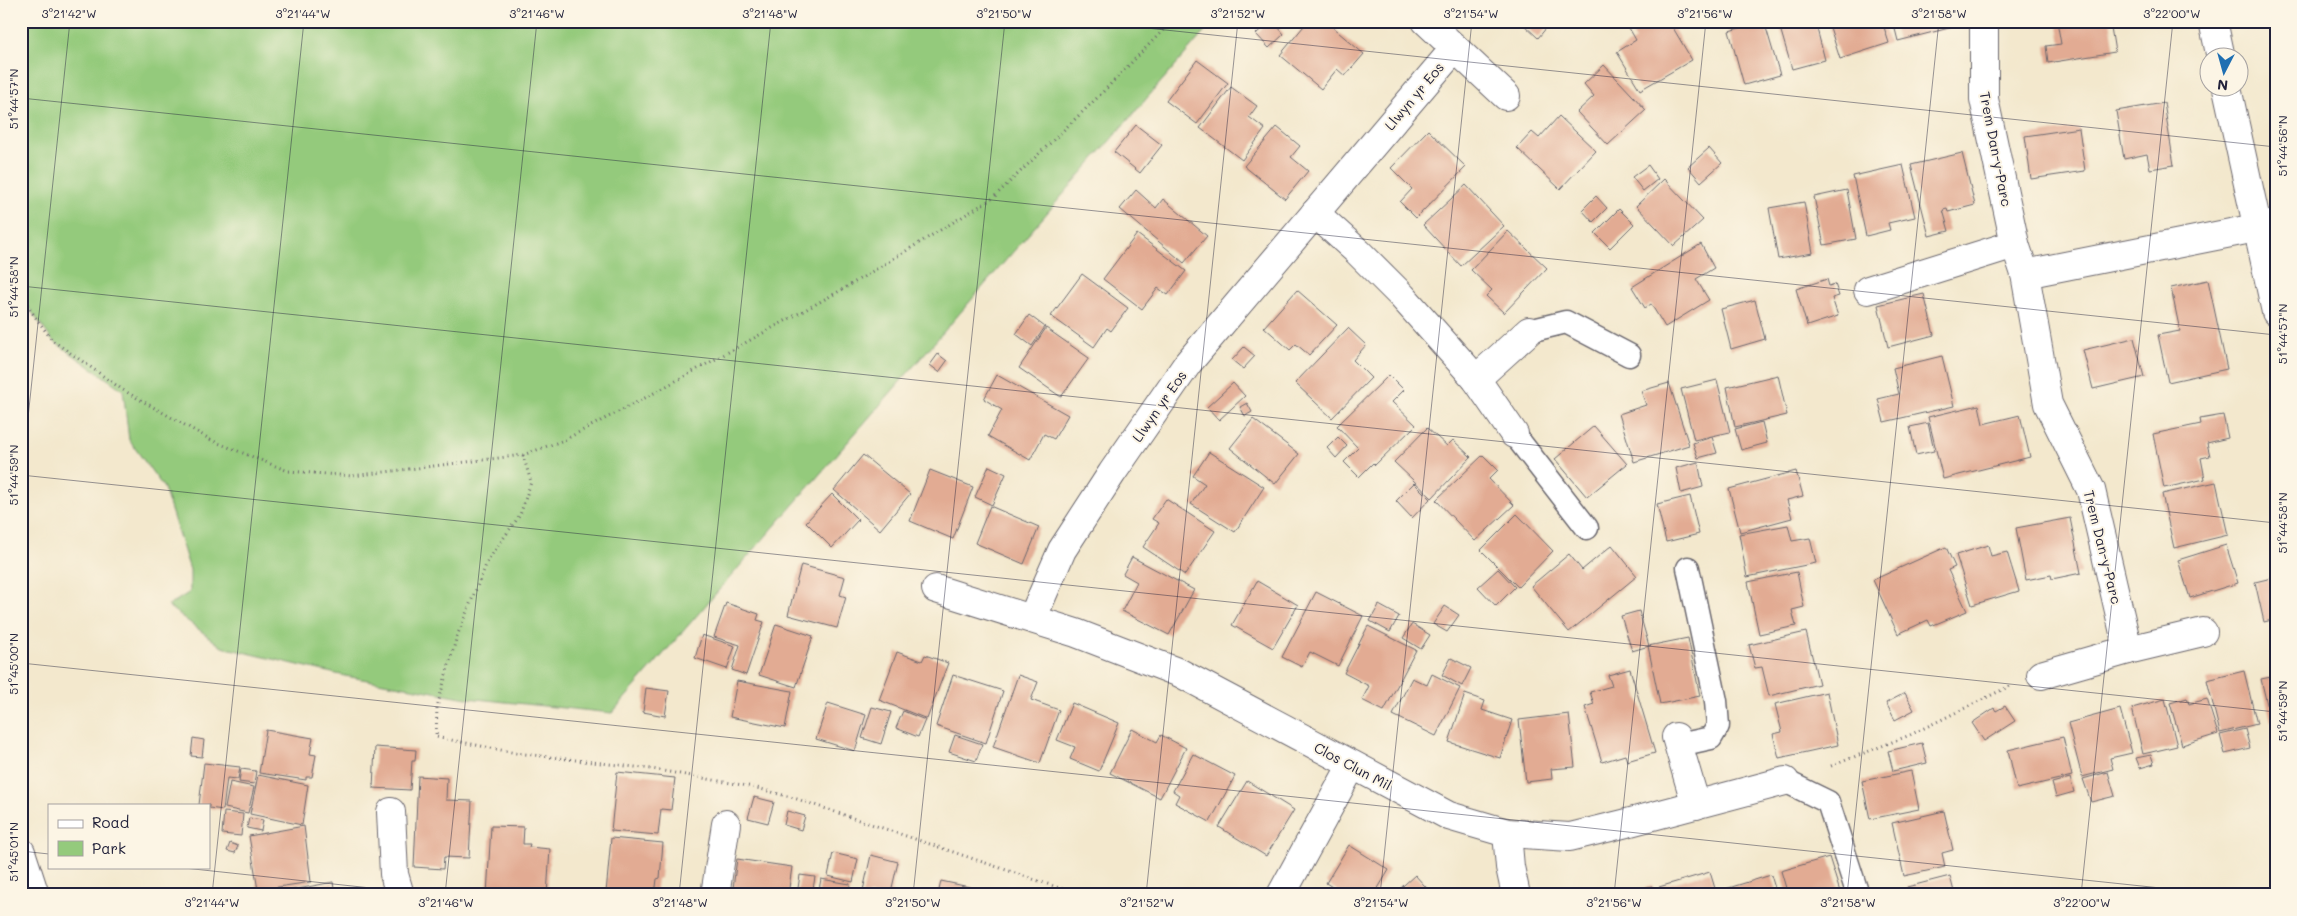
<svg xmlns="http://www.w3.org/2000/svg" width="2297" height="916" viewBox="0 0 2297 916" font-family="Mali,sans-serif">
  <rect width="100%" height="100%" fill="#fcf5e5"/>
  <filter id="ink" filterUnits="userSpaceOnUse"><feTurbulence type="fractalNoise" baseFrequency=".02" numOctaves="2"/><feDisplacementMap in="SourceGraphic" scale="10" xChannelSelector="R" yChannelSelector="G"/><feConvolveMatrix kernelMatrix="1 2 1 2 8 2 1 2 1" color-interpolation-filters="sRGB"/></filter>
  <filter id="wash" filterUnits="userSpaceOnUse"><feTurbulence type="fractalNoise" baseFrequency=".0096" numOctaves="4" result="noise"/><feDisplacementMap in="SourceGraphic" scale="20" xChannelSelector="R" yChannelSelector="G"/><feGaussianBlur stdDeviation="1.12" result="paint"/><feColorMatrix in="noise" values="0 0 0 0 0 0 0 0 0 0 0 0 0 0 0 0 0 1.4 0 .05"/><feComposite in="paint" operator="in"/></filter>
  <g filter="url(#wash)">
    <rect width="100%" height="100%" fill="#f3e8cd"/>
    <polygon fill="#94ca7c" stroke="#5b765c" points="21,21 1214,21 612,713 467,698 345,676 222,647 168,606 190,592 190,570 164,488 129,440 123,390 52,340 21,297"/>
    <g id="blocks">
      <g fill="#e2ab93">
        <polygon points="1270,21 1273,21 1284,34 1269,48 1256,34"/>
        <polygon points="1308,21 1325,21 1364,54 1345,76 1337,69 1321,89 1280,55"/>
        <polygon points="1526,21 1552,21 1538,38 1523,24"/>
        <polygon points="1625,21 1669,21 1692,60 1640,90 1617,52 1636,40"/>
        <polygon points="1764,21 1780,75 1744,85 1729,31"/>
        <polygon points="1778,21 1815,21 1825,60 1792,69"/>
        <polygon points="1828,21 1882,21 1889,43 1840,59"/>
        <polygon points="1893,21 1951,21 1953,27 1898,41"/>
        <polygon points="2057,21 2110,21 2115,52 2048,63 2046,46 2061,44"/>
        <polygon points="1197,60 1228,83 1197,124 1166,101"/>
        <polygon points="1604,65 1646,110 1608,145 1577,112 1594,96 1584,84"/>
        <polygon points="1231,87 1257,106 1249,117 1265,129 1242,160 1200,128"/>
        <polygon points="2164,103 2174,165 2150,169 2147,154 2124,159 2116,111"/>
        <polygon points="1559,116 1596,151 1560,189 1517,148 1532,132 1539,138"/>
        <polygon points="1136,125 1162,145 1140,173 1114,152"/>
        <polygon points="1277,127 1300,146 1291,157 1308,171 1285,199 1244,166"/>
        <polygon points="2079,128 2085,171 2031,179 2025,136"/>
        <polygon points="1428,130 1466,167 1416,218 1400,202 1412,189 1391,168"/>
        <polygon points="1709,148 1722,163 1701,182 1688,167"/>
        <polygon points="1962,153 1975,205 1948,212 1947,209 1943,210 1949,231 1929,236 1911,165"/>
        <polygon points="1648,165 1658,179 1643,191 1632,177"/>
        <polygon points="1903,165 1915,217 1888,223 1890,230 1866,236 1853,176"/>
        <polygon points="1664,179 1703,220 1674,246 1636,206"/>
        <polygon points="1466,185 1504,226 1461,266 1423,225"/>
        <polygon points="1136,190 1156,208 1163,199 1207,236 1184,263 1120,209"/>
        <polygon points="1847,190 1856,239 1824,245 1814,197"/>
        <polygon points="1596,196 1607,208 1593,222 1582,210"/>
        <polygon points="1804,202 1813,253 1778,259 1769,208"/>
        <polygon points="1619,209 1634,224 1610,248 1595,233"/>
        <polygon points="1508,231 1547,268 1504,313 1486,296 1492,290 1471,270"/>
        <polygon points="1137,234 1186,271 1168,295 1158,288 1142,309 1103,279"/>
        <polygon points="1701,244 1714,268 1696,279 1709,300 1665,327 1651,304 1645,308 1632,287"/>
        <polygon points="1082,274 1128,308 1111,331 1107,328 1094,347 1051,316"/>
        <polygon points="1827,279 1829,286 1835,284 1839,296 1832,298 1838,316 1807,326 1796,289"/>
        <polygon points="2208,280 2227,369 2168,382 2158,335 2180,331 2171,288"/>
        <polygon points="1297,290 1337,325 1309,355 1296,344 1290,350 1264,327"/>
        <polygon points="1924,294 1934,335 1888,347 1878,305"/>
        <polygon points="1755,300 1765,339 1731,349 1721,309"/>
        <polygon points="1029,315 1045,327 1032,346 1016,334"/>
        <polygon points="1046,328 1089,358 1061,397 1019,368"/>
        <polygon points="1348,328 1366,345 1353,360 1371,378 1332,418 1295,383"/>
        <polygon points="2134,338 2144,377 2093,389 2083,350"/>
        <polygon points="1244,347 1255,356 1243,369 1232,360"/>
        <polygon points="938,354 947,361 939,372 930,365"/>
        <polygon points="1942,356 1954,406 1884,422 1878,399 1899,394 1893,368"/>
        <polygon points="997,375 1068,415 1054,439 1044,434 1030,460 988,436 1002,410 984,399"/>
        <polygon points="1389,375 1404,390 1392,402 1416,425 1375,465 1373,463 1359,477 1344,462 1358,448 1337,426"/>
        <polygon points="1778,375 1787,415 1735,427 1727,387"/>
        <polygon points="1717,380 1730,432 1694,440 1681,389"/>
        <polygon points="1233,383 1245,396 1219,420 1207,407"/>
        <polygon points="1669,383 1689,445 1634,462 1619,414 1646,405 1641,391"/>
        <polygon points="1247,403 1252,412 1245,416 1240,407"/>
        <polygon points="1979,405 1983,424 2020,415 2030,457 1943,479 1928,417"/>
        <polygon points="2223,415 2228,438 2207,443 2210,456 2201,458 2205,479 2164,488 2153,434 2201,424 2200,419"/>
        <polygon points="1253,419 1299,454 1275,484 1230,448"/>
        <polygon points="1762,422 1767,443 1741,450 1735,429"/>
        <polygon points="1928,423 1934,451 1916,455 1910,427"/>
        <polygon points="1594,426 1627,464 1587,497 1555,459"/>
        <polygon points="1427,428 1447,446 1453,440 1471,457 1432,498 1394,462"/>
        <polygon points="1338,437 1347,446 1336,458 1327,448"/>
        <polygon points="1712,437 1717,453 1698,458 1693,443"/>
        <polygon points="1209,452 1264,487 1235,532 1191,504 1205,484 1193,476"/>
        <polygon points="863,455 910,494 880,530 834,490"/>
        <polygon points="1483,455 1498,470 1489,479 1514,505 1475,541 1436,500"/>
        <polygon points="1698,462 1703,487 1681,493 1676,468"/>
        <polygon points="989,466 1006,474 992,505 975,497"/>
        <polygon points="930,470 973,487 953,539 910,521"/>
        <polygon points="1796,471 1803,496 1787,500 1792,518 1740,532 1729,489"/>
        <polygon points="2216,482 2228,535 2174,548 2162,494"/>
        <polygon points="1414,483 1430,499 1412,518 1396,501"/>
        <polygon points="832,494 858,520 832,548 806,522"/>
        <polygon points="1690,496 1699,534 1666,542 1657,504"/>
        <polygon points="1166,499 1215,531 1185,575 1143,547 1159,523 1152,519"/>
        <polygon points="990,506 1039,527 1024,564 975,543"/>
        <polygon points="1517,514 1553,551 1518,587 1481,550"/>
        <polygon points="2070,518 2081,573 2052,579 2051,575 2026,580 2016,528"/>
        <polygon points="1788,525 1792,541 1810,538 1816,563 1747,577 1739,534"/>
        <polygon points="1612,545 1637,576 1569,632 1531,586 1569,554 1582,570"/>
        <polygon points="1988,545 1991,556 2007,552 2019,591 1972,605 1956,555"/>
        <polygon points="2226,545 2238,583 2190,598 2178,560"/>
        <polygon points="1946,547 1955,567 1948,570 1967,611 1931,626 1928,620 1898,634 1873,580"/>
        <polygon points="1132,557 1194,590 1169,635 1122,611 1137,582 1123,574"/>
        <polygon points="801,565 845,577 840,595 846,597 837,628 788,615"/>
        <polygon points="1498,569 1515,587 1496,606 1478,587"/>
        <polygon points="1797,572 1804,607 1792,610 1796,626 1759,634 1748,582"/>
        <polygon points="2276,577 2276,619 2264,622 2255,582"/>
        <polygon points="1257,581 1298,605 1273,648 1232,625"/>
        <polygon points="1316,592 1363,616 1338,666 1310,652 1302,667 1282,657"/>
        <polygon points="726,603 759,614 757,620 764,622 746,675 732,670 740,645 714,637"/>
        <polygon points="1379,605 1399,616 1390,632 1370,621"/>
        <polygon points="1445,606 1459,615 1447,632 1433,624"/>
        <polygon points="1639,611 1649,646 1632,651 1621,616"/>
        <polygon points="776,624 813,636 796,687 759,675"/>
        <polygon points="1412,624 1430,635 1421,649 1403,638"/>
        <polygon points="1368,626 1416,650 1384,711 1362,700 1369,686 1344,673"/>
        <polygon points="1806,632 1819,684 1769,696 1762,667 1755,668 1749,645"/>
        <polygon points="702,635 735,646 727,669 695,658"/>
        <polygon points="1688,638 1700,696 1660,704 1648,646"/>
        <polygon points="897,652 922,661 925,655 948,663 927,719 879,700"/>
        <polygon points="1451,658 1471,668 1462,686 1442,675"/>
        <polygon points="1630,669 1655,753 1627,761 1625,755 1602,762 1585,707 1594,704 1590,692 1612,686 1608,675"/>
        <polygon points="2244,671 2257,724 2220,733 2207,680"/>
        <polygon points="1432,674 1460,688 1436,736 1393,715 1412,678 1427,685"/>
        <polygon points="953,675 1003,691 986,743 936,726"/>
        <polygon points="1018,675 1038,682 1031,700 1059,710 1040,763 993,747"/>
        <polygon points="2276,676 2276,720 2271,721 2261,679"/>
        <polygon points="737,681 792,691 785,728 730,717"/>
        <polygon points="646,688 669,691 665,716 643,712"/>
        <polygon points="1827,692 1838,745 1779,758 1773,734 1782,732 1775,704"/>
        <polygon points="1905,693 1914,710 1895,720 1886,703"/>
        <polygon points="1465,694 1485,701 1482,710 1512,720 1500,758 1449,742"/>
        <polygon points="2187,698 2189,704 2207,699 2218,734 2182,745 2170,703"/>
        <polygon points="2165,699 2177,746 2143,754 2132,708"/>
        <polygon points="828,703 866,715 855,751 816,739"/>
        <polygon points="1072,703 1119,723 1099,771 1070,759 1075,747 1057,740"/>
        <polygon points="2005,706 2015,721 1984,741 1972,723 1994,708 1996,711"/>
        <polygon points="872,707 891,712 881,744 862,738"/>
        <polygon points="2120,709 2132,753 2110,758 2113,769 2082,777 2068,723"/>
        <polygon points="903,711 925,720 918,737 896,728"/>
        <polygon points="1569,714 1575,767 1551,769 1552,779 1526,782 1519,720"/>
        <polygon points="1132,729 1157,742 1161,735 1186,748 1160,798 1110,773"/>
        <polygon points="2245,729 2250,748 2225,754 2220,735"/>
        <polygon points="266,730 313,738 310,754 316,755 312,777 306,777 306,780 259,773"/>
        <polygon points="955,735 982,744 976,761 949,752"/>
        <polygon points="2063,737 2072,776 2017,789 2008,750"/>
        <polygon points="193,738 204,740 202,757 191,756"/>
        <polygon points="1922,743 1927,763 1893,771 1888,751"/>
        <polygon points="375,747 416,750 415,761 412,761 410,790 373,788"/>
        <polygon points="1193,754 1235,776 1210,822 1175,803 1179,795 1173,791"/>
        <polygon points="2151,755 2154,764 2140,768 2136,758"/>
        <polygon points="204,763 240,767 238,779 227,778 223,810 209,808 209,805 199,805"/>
        <polygon points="241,769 256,771 254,784 239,782"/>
        <polygon points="1911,771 1919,809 1870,819 1862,781"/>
        <polygon points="617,772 675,778 671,810 661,809 658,835 611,831"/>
        <polygon points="2108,772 2115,796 2091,802 2083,779"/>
        <polygon points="258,775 308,785 302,825 250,814"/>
        <polygon points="418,776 447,778 446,800 472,801 469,858 444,857 443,869 414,867"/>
        <polygon points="2070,778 2074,792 2056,797 2052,783"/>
        <polygon points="1247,781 1294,810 1266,856 1219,827"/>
        <polygon points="230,782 254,787 248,813 225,808"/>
        <polygon points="754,797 774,802 768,823 748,818"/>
        <polygon points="787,811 805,816 801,830 784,825"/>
        <polygon points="1944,811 1953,850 1942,853 1945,867 1904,876 1892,823"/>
        <polygon points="224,812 243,814 241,836 222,834"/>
        <polygon points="249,818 263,820 261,831 247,828"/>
        <polygon points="304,826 311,882 258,890 249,836"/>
        <polygon points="491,826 524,827 523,844 530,844 529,847 550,849 547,895 487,895"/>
        <polygon points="611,838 663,843 660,878 657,879 655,895 606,893"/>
        <polygon points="230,843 238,846 235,853 227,851"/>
        <polygon points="1349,845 1389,870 1374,895 1344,895 1326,883"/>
        <polygon points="833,853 858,859 853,882 828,876"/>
        <polygon points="871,855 898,862 891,892 900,895 862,895"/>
        <polygon points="1829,857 1841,895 1788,895 1781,871"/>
        <polygon points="737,859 792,867 788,895 732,895"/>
        <polygon points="1710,872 1717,895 1661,895 1659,887"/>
        <polygon points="800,875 815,877 812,895 797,895"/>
        <polygon points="1415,875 1433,895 1393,895"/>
        <polygon points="1771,875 1777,895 1724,895 1722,890"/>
        <polygon points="1950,876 1954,892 1967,890 1968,895 1909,895 1907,887"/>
        <polygon points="821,879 850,884 849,895 818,895"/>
        <polygon points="941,881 988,891 987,895 938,895"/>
        <polygon points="333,882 335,895 279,895 278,893"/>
        <polygon points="1652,886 1654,895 1620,895 1620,894"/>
      </g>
    </g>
  </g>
  <g filter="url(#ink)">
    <use href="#blocks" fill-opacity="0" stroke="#6b676e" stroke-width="1"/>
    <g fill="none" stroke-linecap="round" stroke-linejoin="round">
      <defs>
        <g id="lane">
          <polyline points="1529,331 1566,322 1629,355"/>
          <polyline points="1514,434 1587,528"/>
          <polyline points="1679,745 1711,738 1718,726 1716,701 1688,568"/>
          <polyline points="1785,781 1828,802 1858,895"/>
        </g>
        <g id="street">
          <polyline points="1426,21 1506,96"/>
          <polyline points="1984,21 1984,99 2015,244 2025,274 2276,224"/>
          <polyline points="2213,21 2221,58"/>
          <polyline points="2227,88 2276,312"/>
          <polyline points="1315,213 1358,252 1402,296 1476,379 1514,434"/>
          <polyline points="2025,274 2048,404 2091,490 2128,650"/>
          <polyline points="1868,290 2015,244"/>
          <polyline points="1476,379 1529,331"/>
          <polyline points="936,589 1076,633 1180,673 1449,816 1507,833 1570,837 1623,824 1785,781"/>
          <polyline points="1032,619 1062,550 1112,473 1188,363 1455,48"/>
          <polyline points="2041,675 2128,650 2203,632"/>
          <polyline points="1676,737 1696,805"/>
          <polyline points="391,812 394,874 400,895"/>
          <polyline points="1507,833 1510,867 1516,895"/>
          <polyline points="21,852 35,895"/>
          <polyline points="715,895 726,824"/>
          <polyline points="1281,895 1352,765"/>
        </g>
      </defs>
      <use href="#lane" stroke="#6b676e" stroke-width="25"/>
      <use href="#street" stroke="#6b676e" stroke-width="30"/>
      <g stroke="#6b676e" stroke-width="3" stroke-dasharray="1 4" stroke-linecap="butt">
        <polyline points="21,297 52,340 123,390 213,441 288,471 352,476 523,455 564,440 643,399 845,288 993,198 1098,97 1172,21"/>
        <polyline points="523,455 531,482 520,515 488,560 457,636 437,707 436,737 516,753 652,769 753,787 794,798 1080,895"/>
        <polyline points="1831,766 1910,735 2010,686"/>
      </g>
      <use href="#lane" stroke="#fff" stroke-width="22"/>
      <use href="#street" stroke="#fff" stroke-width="28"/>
    </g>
  </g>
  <path fill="none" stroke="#22223b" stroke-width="1" stroke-opacity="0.45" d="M 1080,21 L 2276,147M 21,98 L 2276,335M 21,286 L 2276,523M 21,475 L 2276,712M 21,484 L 70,21M 21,663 L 2227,895M 21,851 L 49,854M 175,867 L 436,895M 212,895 L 304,21M 445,895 L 537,21M 679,895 L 771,21M 913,895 L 1005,21M 1146,895 L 1238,21M 1380,895 L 1472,21M 1614,895 L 1706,21M 1847,895 L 1939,21M 2081,895 L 2173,21"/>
  <g text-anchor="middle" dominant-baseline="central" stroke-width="4" stroke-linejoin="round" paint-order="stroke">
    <g font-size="14" fill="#22223b" stroke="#fcf5e5">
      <text transform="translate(1414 96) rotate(-50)">Llwyn yr Eos</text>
      <text transform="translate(1996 149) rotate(79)">Trem Dan-y-Parc</text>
      <text transform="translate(1159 406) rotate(-55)">Llwyn yr Eos</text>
      <text transform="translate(2103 547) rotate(76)">Trem Dan-y-Parc</text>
      <text transform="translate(1353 766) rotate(28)">Clos Clun Mil</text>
    </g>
  </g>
  <rect width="2297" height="916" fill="none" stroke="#fcf5e5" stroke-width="55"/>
  <rect x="48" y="804" width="162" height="65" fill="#fcf5e5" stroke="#a5a1a1"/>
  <rect x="58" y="820" width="25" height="8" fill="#ffffff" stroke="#a5a1a1"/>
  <text x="92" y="828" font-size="15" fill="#22223b">Road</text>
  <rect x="58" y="841" width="25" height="15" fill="#94ca7c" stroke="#a5a1a1"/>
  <text x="92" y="854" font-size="15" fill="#22223b">Park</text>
  <g transform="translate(2224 72) rotate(186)"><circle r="24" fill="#fcf5e5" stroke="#a5a1a1"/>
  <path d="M0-4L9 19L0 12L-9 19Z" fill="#1f6fb2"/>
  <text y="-8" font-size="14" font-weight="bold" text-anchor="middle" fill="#22223b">N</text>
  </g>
  <rect x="28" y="28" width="2242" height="860" fill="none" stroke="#22223b" stroke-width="2"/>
  <g font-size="12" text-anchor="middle" fill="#22223b">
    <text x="69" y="18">3°21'42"W</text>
    <text x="303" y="18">3°21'44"W</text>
    <text x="537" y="18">3°21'46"W</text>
    <text x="770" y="18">3°21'48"W</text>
    <text x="1004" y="18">3°21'50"W</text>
    <text x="1238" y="18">3°21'52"W</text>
    <text x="1471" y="18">3°21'54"W</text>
    <text x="1705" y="18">3°21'56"W</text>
    <text x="1939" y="18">3°21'58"W</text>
    <text x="2172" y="18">3°22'00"W</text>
    <text transform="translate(14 99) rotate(-90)" y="4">51°44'57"N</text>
    <text transform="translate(2283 146) rotate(-90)" y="4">51°44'56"N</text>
    <text transform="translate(14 287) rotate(-90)" y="4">51°44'58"N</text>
    <text transform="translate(2283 334) rotate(-90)" y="4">51°44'57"N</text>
    <text transform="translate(14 475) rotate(-90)" y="4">51°44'59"N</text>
    <text transform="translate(2283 523) rotate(-90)" y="4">51°44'58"N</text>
    <text transform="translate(14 664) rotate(-90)" y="4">51°45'00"N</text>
    <text transform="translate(2283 711) rotate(-90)" y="4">51°44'59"N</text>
    <text transform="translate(14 852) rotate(-90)" y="4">51°45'01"N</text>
    <text x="212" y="907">3°21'44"W</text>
    <text x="446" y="907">3°21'46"W</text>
    <text x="680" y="907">3°21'48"W</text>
    <text x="913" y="907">3°21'50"W</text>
    <text x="1147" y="907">3°21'52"W</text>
    <text x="1381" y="907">3°21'54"W</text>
    <text x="1614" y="907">3°21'56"W</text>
    <text x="1848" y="907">3°21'58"W</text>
    <text x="2082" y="907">3°22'00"W</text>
  </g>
</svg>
